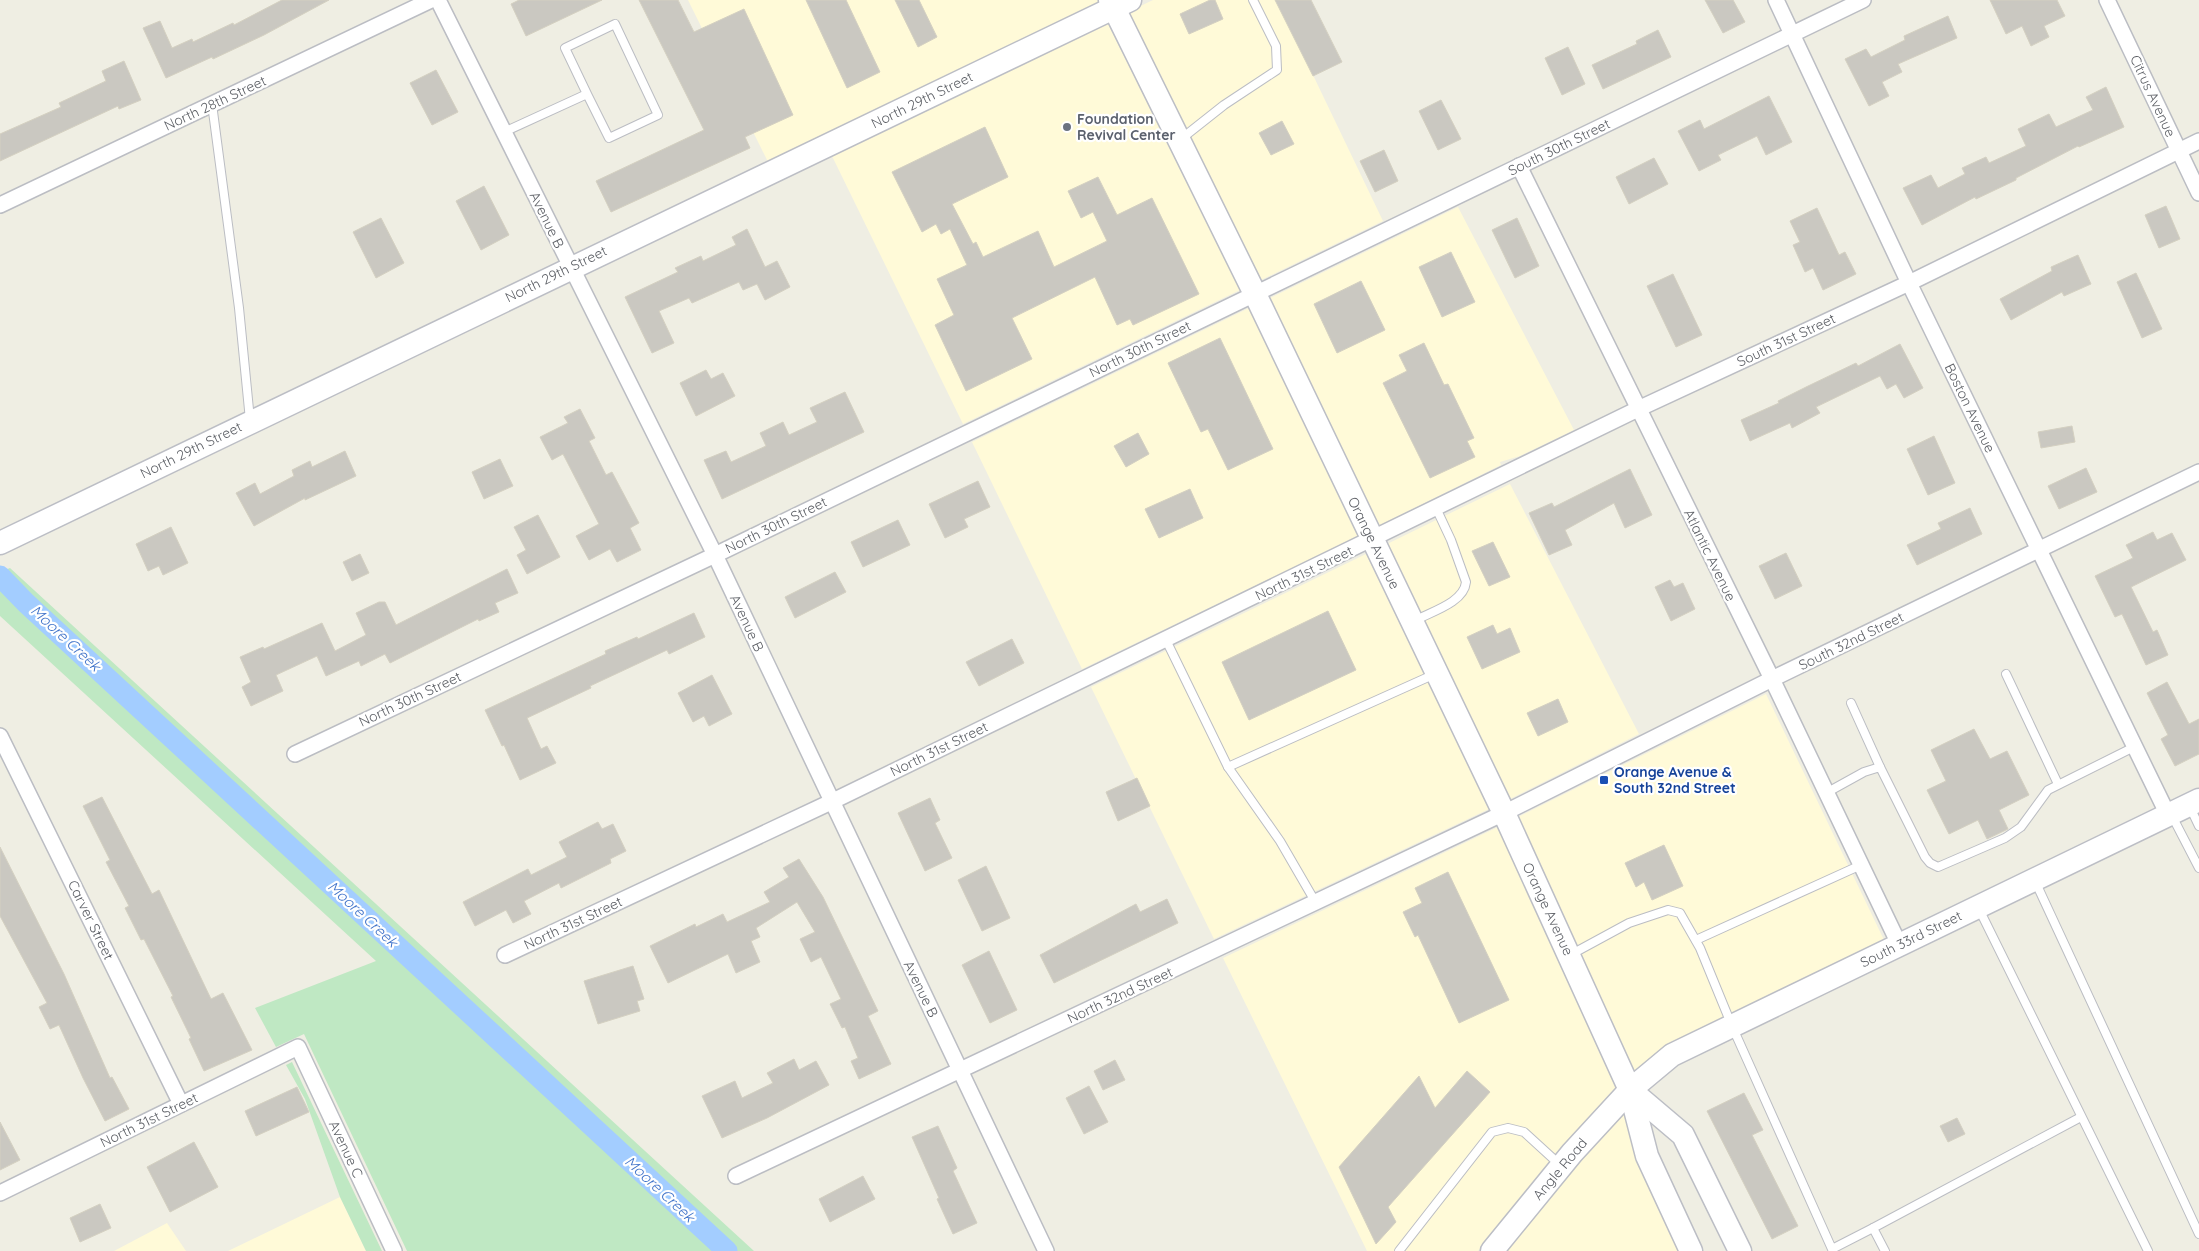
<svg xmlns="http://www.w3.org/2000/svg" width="2199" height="1251" viewBox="0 0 2199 1251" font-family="Quicksand,sans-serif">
  <rect width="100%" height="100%" fill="#efeee3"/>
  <g fill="#fffad8">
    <polygon points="688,0 1097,0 1099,4 768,162"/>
    <polygon points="1153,0 1277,0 1383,221 1261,280 1128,12"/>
    <polygon points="1107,22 1240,290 963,424 831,154"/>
    <polygon points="1458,207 1574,430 1520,456 1500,462 1501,465 1378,526 1270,298"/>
    <polygon points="1249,308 1358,536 1082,669 972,442"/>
    <polygon points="1510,484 1639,734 1510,799 1387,544"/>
    <polygon points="1366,554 1489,809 1214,939 1091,687"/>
    <polygon points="1766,694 1884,940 1635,1073 1518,817"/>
    <polygon points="1498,827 1617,1088 1564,1146 1478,1251 1367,1251 1223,958"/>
    <polygon points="1624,1112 1637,1161 1678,1251 1505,1251 1580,1159"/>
    <polygon points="340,1197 366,1251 228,1251"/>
    <polygon points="167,1223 186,1251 114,1251"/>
  </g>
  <g fill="#bfe8c3">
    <polygon points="10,568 754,1251 407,1251 304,1034 276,1047 255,1008 376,961 0,616 0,572"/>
    <polygon points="292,1062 382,1251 366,1251 340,1197 305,1099 286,1065"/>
  </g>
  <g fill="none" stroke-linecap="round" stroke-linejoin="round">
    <polyline stroke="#a3cdff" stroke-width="21" points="0,576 26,603 727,1251"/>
  </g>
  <g fill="#cac8c1" stroke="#d4d0c1">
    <polygon points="282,0 329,0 264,35 213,59 212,57 166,78 143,28 160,21 172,48 192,39 193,42 233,23 234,25"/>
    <polygon points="519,0 602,0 526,36 511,4"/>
    <polygon points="639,0 678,0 694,32 744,9 793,115 745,137 750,148 611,212 596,181 704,130"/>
    <polygon points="806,0 846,0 880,72 847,88"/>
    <polygon points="895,0 919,0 937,37 918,47"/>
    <polygon points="1210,0 1215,0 1223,19 1189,34 1180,14"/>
    <polygon points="1275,0 1311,0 1342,62 1313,76"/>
    <polygon points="1705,0 1733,0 1745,22 1723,33"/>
    <polygon points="1990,0 2057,0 2065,16 2044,26 2049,37 2031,46 2022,26 2006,34"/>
    <polygon points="1948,16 1957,38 1898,64 1902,72 1882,82 1889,96 1869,106 1845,59 1866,49 1871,57 1905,40 1904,36"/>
    <polygon points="1658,30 1671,57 1603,89 1592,65 1637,44 1636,41"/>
    <polygon points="1568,47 1585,84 1562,95 1545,58"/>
    <polygon points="124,61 141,100 119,109 118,106 0,161 0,134 61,107 59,103 106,81 102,71"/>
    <polygon points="436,70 458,112 432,125 410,83"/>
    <polygon points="2106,87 2124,127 2079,147 2078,146 2016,178 2016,180 1976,199 1975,197 1922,225 1903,188 1931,175 1938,188 1965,174 1962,168 1986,157 1989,163 2026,146 2018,129 2049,114 2056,127 2093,110 2086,97"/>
    <polygon points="1769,96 1792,142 1766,155 1757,136 1718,155 1721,160 1699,171 1678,131 1700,120 1704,129"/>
    <polygon points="1441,100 1461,139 1438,150 1419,111"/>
    <polygon points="1282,121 1294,144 1271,155 1259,133"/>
    <polygon points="985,127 1008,177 952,204 973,244 976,242 983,257 1038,231 1054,267 1107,241 1093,212 1081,218 1068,191 1098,177 1117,215 1152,198 1199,294 1133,325 1130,319 1117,325 1095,277 1012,318 1032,359 966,391 935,325 954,315 937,279 967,265 950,229 941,234 936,224 922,232 892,172"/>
    <polygon points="1384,150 1398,181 1375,192 1360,161"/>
    <polygon points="1654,158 1668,184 1629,204 1616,177"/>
    <polygon points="484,186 509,235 481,250 456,201"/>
    <polygon points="2166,206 2180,239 2159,248 2145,215"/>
    <polygon points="1817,208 1839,255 1845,252 1856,274 1823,290 1813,268 1805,272 1793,245 1800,242 1790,221"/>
    <polygon points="381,218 404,263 376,278 353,232"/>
    <polygon points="1517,218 1539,266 1515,278 1492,230"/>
    <polygon points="747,229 765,267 777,261 790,287 765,300 757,284 743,290 739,282 692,303 689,298 659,311 674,343 652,353 625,297 678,272 675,268 701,256 703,261 736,245 732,237"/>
    <polygon points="1451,252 1475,302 1442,317 1419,267"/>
    <polygon points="2078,255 2091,284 2064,296 2062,292 2011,320 2000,299 2052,271 2051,267"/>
    <polygon points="2136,273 2162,329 2142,338 2117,282"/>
    <polygon points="1673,274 1702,335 1676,347 1647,286"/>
    <polygon points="1361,281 1385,330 1337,353 1314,304"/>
    <polygon points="1220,338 1273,449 1228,470 1208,429 1201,432 1168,363"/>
    <polygon points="1424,343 1444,385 1448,384 1474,438 1467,441 1475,457 1430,478 1383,383 1407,371 1399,355"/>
    <polygon points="1900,344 1923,388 1904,398 1896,384 1887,389 1880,376 1816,407 1820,413 1792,428 1790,423 1750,441 1741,420 1779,403 1778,401 1806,387 1856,363 1858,366"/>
    <polygon points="706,370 711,379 723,373 735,396 696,416 680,383"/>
    <polygon points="845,392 864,432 722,499 704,460 726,451 731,462 766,446 760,433 783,422 789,435 817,422 810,408"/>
    <polygon points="580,409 595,438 589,441 606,475 612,472 639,523 630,528 641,550 617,562 610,549 589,560 576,536 599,524 563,454 552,460 540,437 568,423 564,417"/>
    <polygon points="2072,426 2075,442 2041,448 2038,432"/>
    <polygon points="1138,433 1149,454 1126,467 1114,446"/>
    <polygon points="1934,436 1955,483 1928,495 1907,449"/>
    <polygon points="345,451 356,476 305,500 305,498 254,526 236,493 255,483 260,494 294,476 292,470 310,461 312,467"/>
    <polygon points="500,459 513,486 484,499 472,472"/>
    <polygon points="2086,468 2097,492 2059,509 2048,486"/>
    <polygon points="1630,469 1652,515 1625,528 1614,503 1565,530 1572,545 1549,555 1529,513 1552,503 1554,507"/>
    <polygon points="978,481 990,507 964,519 968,527 945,538 929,504"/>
    <polygon points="1190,489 1203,518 1159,538 1145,509"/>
    <polygon points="1970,508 1982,534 1917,565 1907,545 1941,529 1938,523"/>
    <polygon points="538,515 560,557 527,574 517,555 526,550 514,527"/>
    <polygon points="898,520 910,545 863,567 851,542"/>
    <polygon points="171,527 188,563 163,575 159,566 148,571 136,544"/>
    <polygon points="2153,532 2157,540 2172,533 2186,560 2131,587 2153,632 2157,630 2168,655 2146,665 2122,614 2115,617 2095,576 2133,558 2126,545"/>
    <polygon points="1493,542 1510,577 1489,586 1472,551"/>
    <polygon points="1786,553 1802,586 1775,599 1759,566"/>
    <polygon points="360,554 369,573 352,581 343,562"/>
    <polygon points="507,569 518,593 495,603 499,612 479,621 478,619 390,663 385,654 361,666 359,661 326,676 317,656 276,675 283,691 251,706 242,687 251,682 240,657 263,647 264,649 322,623 335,651 366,635 356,613 379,602 385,602 396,625"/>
    <polygon points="835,572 846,592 795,618 785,597"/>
    <polygon points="1670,580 1674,587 1683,583 1695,609 1671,621 1655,587"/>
    <polygon points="1328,611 1356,670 1249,720 1222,662"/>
    <polygon points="694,613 705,637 669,654 667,650 590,686 591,688 527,718 541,749 547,746 556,763 520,780 504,745 502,746 485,710 606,654 605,651 637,637 638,639"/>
    <polygon points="1493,625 1497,634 1510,628 1520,652 1482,669 1467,637"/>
    <polygon points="1012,639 1024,663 979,686 966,662"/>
    <polygon points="712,675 732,714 709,726 704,716 693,722 678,693"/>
    <polygon points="2167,682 2189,724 2199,719 2199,754 2175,766 2161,739 2168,735 2147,693"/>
    <polygon points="1558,699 1568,722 1538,736 1527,713"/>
    <polygon points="1974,729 1990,759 2007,751 2029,795 1999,810 2008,829 1987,839 1978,820 1949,834 1927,790 1946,781 1931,750"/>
    <polygon points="1137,778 1150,806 1118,821 1106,792"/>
    <polygon points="102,797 152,894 159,890 211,999 223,993 252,1050 204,1071 189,1039 191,1038 171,997 173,996 144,939 141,940 125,908 129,906 106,862 110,860 83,806"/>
    <polygon points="930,798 940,820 935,823 952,858 925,871 898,813"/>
    <polygon points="598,822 602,829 613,824 626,851 610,859 611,863 561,888 559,883 524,901 531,914 513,923 506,910 475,926 463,902 528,869 531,875 567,857 559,842"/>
    <polygon points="1664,845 1683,886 1652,900 1644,882 1636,887 1625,863"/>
    <polygon points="0,847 64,974 110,1078 112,1077 129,1109 105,1121 83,1078 59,1025 50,1029 39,1007 47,1003 0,916"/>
    <polygon points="799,859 823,897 878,1011 868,1016 891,1064 859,1079 851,1061 858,1058 845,1027 842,1028 830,1004 841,999 821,957 811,962 800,939 815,932 797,902 756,928 760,937 751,941 760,962 736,973 728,954 668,983 650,946 695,924 696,927 723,914 727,922 770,902 764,892 789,877 783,868"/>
    <polygon points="986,866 1010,918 982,931 958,880"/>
    <polygon points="1448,872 1509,1000 1459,1023 1418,935 1415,937 1403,912 1422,903 1415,888"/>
    <polygon points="1167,899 1178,923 1054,983 1040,955 1136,904 1140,912"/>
    <polygon points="989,951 1017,1010 990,1023 962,965"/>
    <polygon points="633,966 644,999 637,1001 640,1011 598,1024 584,981"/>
    <polygon points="794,1059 799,1070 816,1061 829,1085 767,1118 722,1138 702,1096 735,1081 742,1098 773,1083 767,1073"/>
    <polygon points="1115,1060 1125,1080 1103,1090 1094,1071"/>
    <polygon points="1467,1071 1490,1092 1388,1207 1396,1222 1376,1244 1339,1167 1419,1076 1435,1108"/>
    <polygon points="1089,1086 1108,1122 1084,1134 1066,1098"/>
    <polygon points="297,1087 309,1112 256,1136 245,1111"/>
    <polygon points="1744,1093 1763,1130 1752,1135 1798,1226 1772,1239 1707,1111"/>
    <polygon points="1957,1118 1965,1134 1948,1142 1940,1126"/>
    <polygon points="0,1122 20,1160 0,1170"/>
    <polygon points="938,1126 957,1168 953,1171 977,1223 953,1234 937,1199 939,1198 912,1137"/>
    <polygon points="194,1142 218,1187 170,1212 147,1167"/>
    <polygon points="863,1176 875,1199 830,1222 819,1199"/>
    <polygon points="100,1204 111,1228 80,1242 70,1218"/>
  </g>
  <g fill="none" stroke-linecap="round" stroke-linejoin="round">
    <defs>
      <g id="lane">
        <polyline points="212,104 239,308 250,420"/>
        <polyline points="504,132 587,94 609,138 658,115 615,24 565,48 587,94"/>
        <polyline points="1181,139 1224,105 1277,70 1276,46 1253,0"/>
        <path d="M 1414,621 C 1430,612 1464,603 1466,582 L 1451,540 L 1436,508"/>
        <polyline points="1166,640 1228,767 1435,674"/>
        <polyline points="2006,674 2058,784"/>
        <polyline points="1851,703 1880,767"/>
        <polyline points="1228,767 1280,841 1316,903"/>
        <polyline points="1826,793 1864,772 1880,767 1925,857 1930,863 1938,867 2005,838 2021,827 2048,790 2134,747"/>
        <polyline points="2190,807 2199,826"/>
        <polyline points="2171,814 2199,868"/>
        <polyline points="2035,881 2199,1234"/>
        <polyline points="1979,909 2148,1251"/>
        <polyline points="1696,940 1861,865"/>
        <polyline points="1570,955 1629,923 1668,910 1680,913 1700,948 1732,1026 1832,1249 1873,1228 1885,1251"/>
        <polyline points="1873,1228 2081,1117"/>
        <polyline points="1399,1251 1492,1132 1508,1128 1524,1132 1559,1164"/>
      </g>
      <g id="street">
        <polyline points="438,0 715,555 1046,1251"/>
        <polyline points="1776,0 1909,283 2168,815"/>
        <polyline points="2107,0 2199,193"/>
        <polyline points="1519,166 1772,679 1899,944"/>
        <polyline points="0,205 431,0"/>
        <polyline points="0,736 181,1104"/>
        <polyline points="295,754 715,555 1863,0"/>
        <polyline points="505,955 831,802 1638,409 1909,283 2199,141"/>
        <polyline points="736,1176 1504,813 1772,679 2199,472"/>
        <polyline points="0,1193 298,1047 394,1251"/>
      </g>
      <g id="secondary">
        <polyline points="1110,0 1255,294 1504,813 1630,1090 1647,1156 1691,1251"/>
        <polyline points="0,543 1130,0"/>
        <polyline points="1630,1090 1683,1135 1740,1251"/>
        <polyline points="1492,1251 1572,1153 1630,1090 1672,1055 2199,800"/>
      </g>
    </defs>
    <use href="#lane" stroke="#bbbdc3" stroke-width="10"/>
    <use href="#street" stroke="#bbbdc3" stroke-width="18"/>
    <use href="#secondary" stroke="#bcbec5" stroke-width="25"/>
    <use href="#lane" stroke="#fff" stroke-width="8"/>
    <use href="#street" stroke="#fff" stroke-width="15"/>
    <use href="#secondary" stroke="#fff" stroke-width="22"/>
  </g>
  <circle fill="#6b7280" stroke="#fff" stroke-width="2" cx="1067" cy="127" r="5"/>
  <rect fill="#1a4fb4" stroke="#fff" stroke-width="2" x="1599" y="775" width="10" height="10" rx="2.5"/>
  <g text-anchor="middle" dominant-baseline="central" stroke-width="4.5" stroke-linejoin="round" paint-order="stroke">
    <g font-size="14" fill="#5c5f65" stroke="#fff">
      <text transform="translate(2153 96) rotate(65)">Citrus Avenue</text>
      <text transform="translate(922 100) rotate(-26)">North 29th Street</text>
      <text transform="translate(215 103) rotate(-25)">North 28th Street</text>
      <text transform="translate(1559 147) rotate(-26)">South 30th Street</text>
      <text transform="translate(547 220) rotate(64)">Avenue B</text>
      <text transform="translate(556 274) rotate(-26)">North 29th Street</text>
      <text transform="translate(1786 340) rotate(-25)">South 31st Street</text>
      <text transform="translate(1140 349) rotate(-26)">North 30th Street</text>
      <text transform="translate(1970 408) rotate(64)">Boston Avenue</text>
      <text transform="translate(191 450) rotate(-26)">North 29th Street</text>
      <text transform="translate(776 525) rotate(-26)">North 30th Street</text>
      <text transform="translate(1374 543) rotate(64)">Orange Avenue</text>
      <text transform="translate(1710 555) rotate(64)">Atlantic Avenue</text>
      <text transform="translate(1304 573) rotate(-26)">North 31st Street</text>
      <text transform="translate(747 623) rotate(65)">Avenue B</text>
      <text transform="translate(1851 641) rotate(-26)">South 32nd Street</text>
      <text transform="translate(410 699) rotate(-25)">North 30th Street</text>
      <text transform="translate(939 749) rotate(-26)">North 31st Street</text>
      <text transform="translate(1548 909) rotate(65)">Orange Avenue</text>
      <text transform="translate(91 920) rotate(64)">Carver Street</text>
      <text transform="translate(573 923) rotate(-25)">North 31st Street</text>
      <text transform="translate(1911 939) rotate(-26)">South 33rd Street</text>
      <text transform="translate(921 989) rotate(64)">Avenue B</text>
      <text transform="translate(1120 995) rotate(-25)">North 32nd Street</text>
      <text transform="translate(149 1120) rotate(-26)">North 31st Street</text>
      <text transform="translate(346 1149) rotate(65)">Avenue C</text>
      <text transform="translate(1560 1169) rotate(-50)">Angle Road</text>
    </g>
    <g font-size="14" font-weight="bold" fill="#5b616d" stroke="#fff" text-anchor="start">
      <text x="1077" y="119">Foundation<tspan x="1077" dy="16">Revival Center</tspan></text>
    </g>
    <g font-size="14" font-weight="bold" fill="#164399" stroke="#fff" text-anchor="start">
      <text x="1614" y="772">Orange Avenue &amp;<tspan x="1614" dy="16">South 32nd Street</tspan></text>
    </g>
    <g font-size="15" font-style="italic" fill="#4073c9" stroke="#fff">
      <text transform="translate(66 638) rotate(43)">Moore Creek</text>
      <text transform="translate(363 914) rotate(43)">Moore Creek</text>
      <text transform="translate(660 1189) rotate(43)">Moore Creek</text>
    </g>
  </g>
</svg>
